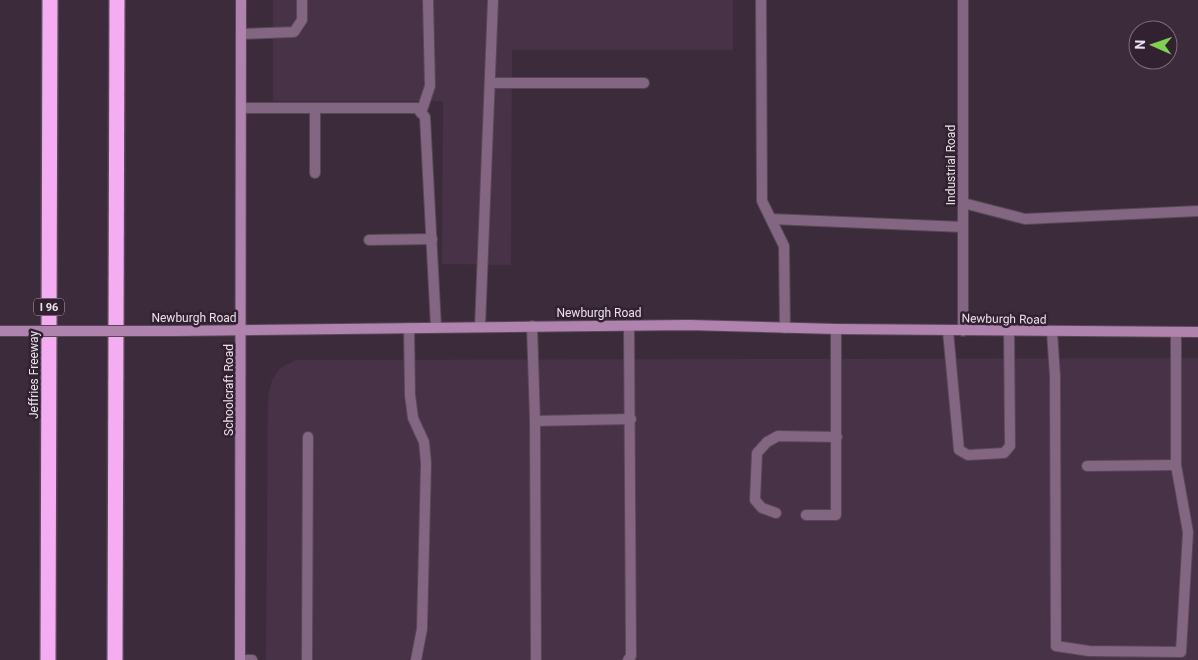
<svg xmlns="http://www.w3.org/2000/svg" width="1198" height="660" viewBox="0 0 1198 660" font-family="Roboto,sans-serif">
  <rect width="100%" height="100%" fill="#3c2b3b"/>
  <g fill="#473247">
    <polygon points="273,0 733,0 733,50 512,50 511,265 442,264 443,101 273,101"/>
    <polygon points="1198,358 1198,660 266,660 268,395 272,380 280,368 296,360"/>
  </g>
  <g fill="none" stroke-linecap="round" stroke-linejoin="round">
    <defs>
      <g id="service">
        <polyline points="761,0 762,201 784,246 785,328"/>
        <polyline points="241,34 294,32 302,20 302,0"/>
        <polyline points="490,83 644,83"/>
        <polyline points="241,108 417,108 425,117 436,327"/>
        <polyline points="421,113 430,86 428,0"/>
        <polyline points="315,173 315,108"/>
        <polyline points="963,203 1025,219 1198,211"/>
        <polyline points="771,219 963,227"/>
        <polyline points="369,240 432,239"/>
        <polyline points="532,326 535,421 536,660"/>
        <polyline points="480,327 493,0"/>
        <polyline points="409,328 410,395 413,418 424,442 426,463 422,629 416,660"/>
        <polyline points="948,331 959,450 968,455 1004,453 1010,446 1009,331"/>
        <polyline points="1052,332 1055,376 1056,646 1089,651 1181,652 1188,532 1176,465 1176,332"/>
        <polyline points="535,421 631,419"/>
        <polyline points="1087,466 1176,465"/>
        <polyline points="776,513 762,508 755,500 757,453 767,442 778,436 837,437"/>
        <polyline points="806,515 836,515 836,329"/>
        <polyline points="240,660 252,660"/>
        <polyline points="307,660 308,437"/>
        <polyline points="628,660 631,656 631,650 629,326"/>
      </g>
      <polyline id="minor" points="963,0 963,331"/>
      <g id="secondary">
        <polyline points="174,331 688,325 836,329 1198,332"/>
        <polyline points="240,660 241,0"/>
      </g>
      <g id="motorway">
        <polyline points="48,660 50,0"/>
        <polyline points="115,660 117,0"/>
      </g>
    </defs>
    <use href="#service" stroke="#584857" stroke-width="12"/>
    <use href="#minor" stroke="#584857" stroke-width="12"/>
    <use href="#secondary" stroke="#584857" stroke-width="12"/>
    <use href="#motorway" stroke="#584857" stroke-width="18"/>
    <use href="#service" stroke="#836682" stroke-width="10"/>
    <use href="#minor" stroke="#836682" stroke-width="10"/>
    <use href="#secondary" stroke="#b083af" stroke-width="10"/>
    <use href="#motorway" stroke="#f4adf1" stroke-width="15"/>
    <defs>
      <polyline id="secondary-bridge" points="0,331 174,331"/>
    </defs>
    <use href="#secondary-bridge" stroke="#584857" stroke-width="12" stroke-linecap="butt"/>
    <use href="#secondary-bridge" stroke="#b083af" stroke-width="10"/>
  </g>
  <g text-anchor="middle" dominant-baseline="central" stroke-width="5" stroke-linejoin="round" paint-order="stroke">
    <rect fill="#312131" stroke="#b4a7b3" stroke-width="1" x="34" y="298.5" width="30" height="17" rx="4"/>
    <g font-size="11" font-weight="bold" fill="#ece1eb">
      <text x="49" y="307">I 96</text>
    </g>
    <g font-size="12" fill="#ece1eb" stroke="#312131">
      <text transform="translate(951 165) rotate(-90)">Industrial Road</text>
      <text x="599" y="313">Newburgh Road</text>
      <text x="194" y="318">Newburgh Road</text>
      <text transform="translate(1004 319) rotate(1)">Newburgh Road</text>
      <text transform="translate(34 375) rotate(-90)">Jeffries Freeway</text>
      <text transform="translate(229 390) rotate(-90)">Schoolcraft Road</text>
    </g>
  </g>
  <g transform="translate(1153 45) rotate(272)"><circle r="24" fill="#312131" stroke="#7c6e7b"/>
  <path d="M0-4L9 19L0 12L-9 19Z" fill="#80d051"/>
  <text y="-8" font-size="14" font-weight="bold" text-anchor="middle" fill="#ece1eb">N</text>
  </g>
</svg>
